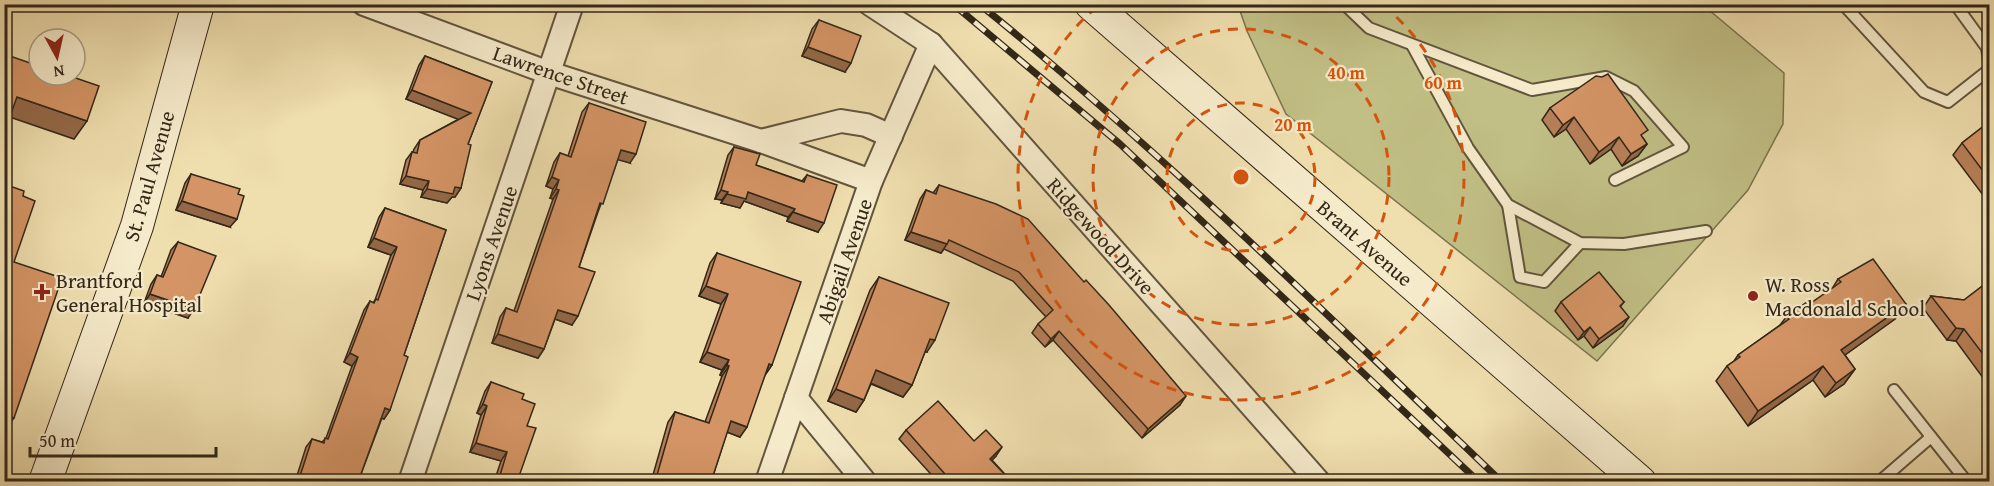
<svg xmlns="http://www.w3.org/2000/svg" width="1994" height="486" viewBox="0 0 1994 486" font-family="'Gentium Book Plus',serif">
  <rect width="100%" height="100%" fill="#efdeae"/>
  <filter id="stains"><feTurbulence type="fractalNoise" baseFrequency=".00333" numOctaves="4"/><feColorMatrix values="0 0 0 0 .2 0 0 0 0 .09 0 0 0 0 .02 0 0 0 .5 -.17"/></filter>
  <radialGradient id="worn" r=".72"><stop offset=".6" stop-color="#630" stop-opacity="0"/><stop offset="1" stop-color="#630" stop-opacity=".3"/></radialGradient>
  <polygon fill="#c1bf85" stroke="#7a734e" stroke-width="1.5" points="1238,5 1703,5 1784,73 1783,124 1748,190 1597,361 1286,114 1247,31"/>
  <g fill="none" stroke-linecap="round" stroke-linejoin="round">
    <defs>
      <g id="lane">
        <polyline points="1344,4 1369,28 1532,90 1606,77 1634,91 1683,147 1615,180"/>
        <polyline points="1843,4 1924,92 1948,102 1990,69"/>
        <polyline points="1955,4 1987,48 1990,67"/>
        <polyline points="1412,45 1468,148 1508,205 1580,243 1624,244 1706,231"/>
        <polyline points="1508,205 1520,277 1544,282 1580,243"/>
        <polyline points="1894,390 1967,482"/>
        <polyline points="1879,482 1931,437"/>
      </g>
      <g id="street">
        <polyline points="364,4 549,73 761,141 871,181"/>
        <polyline points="870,4 931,44 1319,482"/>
        <polyline points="761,141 841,121 866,125 891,136"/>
        <polyline points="796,398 865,482"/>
        <polyline points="410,482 572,4"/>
        <polyline points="767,482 871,181 931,44"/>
      </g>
      <g id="secondary">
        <polyline points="1091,4 1640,482"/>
        <polyline points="45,482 137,226 198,4"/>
      </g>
    </defs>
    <use href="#lane" stroke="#62553e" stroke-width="14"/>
    <use href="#street" stroke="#62553e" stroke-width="26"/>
    <use href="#secondary" stroke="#332718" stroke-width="34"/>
    <use href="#lane" stroke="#f5eaca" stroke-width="10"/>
    <use href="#street" stroke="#f5eaca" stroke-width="22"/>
    <use href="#secondary" stroke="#f5eaca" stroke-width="32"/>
    <defs>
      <g id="rail">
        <polyline points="953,4 1120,144 1479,482"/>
        <path d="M 979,4 C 1163,152 1331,319 1502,482"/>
      </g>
    </defs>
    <use href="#rail" stroke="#332718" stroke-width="7"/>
    <use href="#rail" stroke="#f5eaca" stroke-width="4.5" stroke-dasharray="14" stroke-linecap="butt"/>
  </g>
  <g fill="#b67f57" stroke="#332718" stroke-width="1.5">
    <polygon points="819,20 845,72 802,56 812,29"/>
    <polygon points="425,56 492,82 468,144 461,188 455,197 452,197 447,203 421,197 423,190 400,184 406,160 412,152 413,152 414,149 420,140 459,119 406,99 419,65"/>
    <polygon points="589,103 630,163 618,159 598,212 579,267 572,325 555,319 544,349 538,358 492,343 500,317 506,308 514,311 553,199 550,198 553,189 546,186 554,162 560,153 568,156 582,112"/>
    <polygon points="1550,108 1643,138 1647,144 1638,156 1622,166 1611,149 1590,164 1566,129 1554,137 1542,120"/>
    <polygon points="1989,122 1989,203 1953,155 1962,143"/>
    <polygon points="734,147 756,165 802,181 807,175 818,232 787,221 788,217 744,201 740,208 721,203 722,200 715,199 728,155"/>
    <polygon points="191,174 230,227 176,210 185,183"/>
    <polygon points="939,185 1180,405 1142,438 1053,340 1045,347 1032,333 1038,324 1046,317 1013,281 944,249 941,253 905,240 920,199 926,190 933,193"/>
    <polygon points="385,208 446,230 404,355 390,410 384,419 382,418 358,482 295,482 306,447 312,439 322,442 326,438 352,366 344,362 364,310 370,301 373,303 375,300 391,255 368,247 379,217"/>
    <polygon points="178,242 188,318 144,303 151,284 157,275 161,277 171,250"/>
    <polygon points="717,253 772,365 765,375 740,437 727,432 711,482 651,482 668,422 675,412 705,422 722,376 720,375 722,370 700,362 721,304 699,296 710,263"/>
    <polygon points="879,277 927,352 925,352 912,385 903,397 871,384 864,400 856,412 828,401 870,290"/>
    <polygon points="1838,279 1906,304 1895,319 1845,355 1855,369 1844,384 1825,397 1813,380 1748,426 1716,381 1727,366 1734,361 1738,355 1780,325 1787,316 1808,305 1832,289"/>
    <polygon points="1989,281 1989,386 1956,341 1947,340 1923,308 1931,296 1964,300"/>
    <polygon points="1561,302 1624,302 1620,307 1623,326 1593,348 1584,336 1578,340 1555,311"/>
    <polygon points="491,382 522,399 527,426 517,482 494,482 501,461 470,452 481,415 477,413 485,391"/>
    <polygon points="1989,422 1989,433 1985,428"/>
    <polygon points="906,430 974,441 996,456 992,460 1012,482 938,482 899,439"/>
  </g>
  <g fill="#946847" stroke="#332718" stroke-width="1.5">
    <polygon points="494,4 518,4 513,11"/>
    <polygon points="666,4 685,4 681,10"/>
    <polygon points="808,47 851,63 845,72 802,56"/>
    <polygon points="412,90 471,113 465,122 406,99"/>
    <polygon points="17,97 87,121 74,139 4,115"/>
    <polygon points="1574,117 1566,129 1554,137 1563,125"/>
    <polygon points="1619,137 1611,149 1590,164 1599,152"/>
    <polygon points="1647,144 1638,156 1622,166 1631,154"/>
    <polygon points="621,150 636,154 630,163 615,159"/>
    <polygon points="406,176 429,181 423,190 400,184"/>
    <polygon points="552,177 559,180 553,189 546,186"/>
    <polygon points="455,187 461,188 455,197 452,197 447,203 421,197 427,189"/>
    <polygon points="556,189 559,190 553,199 550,198"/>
    <polygon points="721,190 728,192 722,200 715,199"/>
    <polygon points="748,192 795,209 788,217 744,201 740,208 721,203 727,194"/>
    <polygon points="182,201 237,219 230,227 176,210"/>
    <polygon points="793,212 824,223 818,232 787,221"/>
    <polygon points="911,232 947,244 941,253 905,240"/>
    <polygon points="374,238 397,247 391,255 368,247"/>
    <polygon points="706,286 728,294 721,304 699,296"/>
    <polygon points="150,294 194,309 188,318 144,303"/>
    <polygon points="1906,304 1895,319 1831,365 1841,350"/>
    <polygon points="558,310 578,316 572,325 552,318"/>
    <polygon points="1629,317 1623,326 1593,348 1599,339"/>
    <polygon points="1590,327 1584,336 1578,340 1584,332"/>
    <polygon points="1956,328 1964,329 1956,341 1947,340"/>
    <polygon points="1059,331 1053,340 1045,347 1051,339"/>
    <polygon points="498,334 544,349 538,358 492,343"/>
    <polygon points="930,339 935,340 927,352 922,351"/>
    <polygon points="707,352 729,360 722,370 700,362"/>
    <polygon points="350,353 358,357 352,366 344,362"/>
    <polygon points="769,364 772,365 765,375"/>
    <polygon points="727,365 729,366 722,376 720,375"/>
    <polygon points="1823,366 1813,380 1748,426 1758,411"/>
    <polygon points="1855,369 1844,384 1825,397 1836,383"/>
    <polygon points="876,370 912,385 903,397 868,382"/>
    <polygon points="836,389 864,400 856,412 828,401"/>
    <polygon points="1186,396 1180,405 1142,438 1148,429"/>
    <polygon points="483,404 487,406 481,415 477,413"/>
    <polygon points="385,408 390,410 384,419 379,417"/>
    <polygon points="4,415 14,418 4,432"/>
    <polygon points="731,421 747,427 740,437 724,431"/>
    <polygon points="476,443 507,452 501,461 470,452"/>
    <polygon points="1002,447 996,456 984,468 990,459"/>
  </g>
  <g fill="#d49465" stroke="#332718" stroke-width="1.5">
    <polygon points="819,20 861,36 851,63 808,47"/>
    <polygon points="4,54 39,66 39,75 67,75 99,86 87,121 17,97 4,133"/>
    <polygon points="425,56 492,82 468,144 471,145 461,188 455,187 453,194 427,189 429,181 406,176 412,152 417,153 420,140 471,113 412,90"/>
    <polygon points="1608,74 1648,130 1641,135 1647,144 1631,154 1619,137 1599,152 1574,117 1563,125 1550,108 1596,76 1602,77"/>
    <polygon points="589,103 646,122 636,154 621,150 603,204 600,203 579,267 595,272 578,316 558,310 544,349 498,334 506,308 517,312 559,190 556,189 559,180 552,177 560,153 571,157"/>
    <polygon points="1989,122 1989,179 1962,143"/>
    <polygon points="734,147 760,154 756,165 804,182 807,175 837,185 824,223 793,212 795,209 748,192 746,199 727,194 728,192 721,190"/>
    <polygon points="191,174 240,189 238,194 244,196 237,219 182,201"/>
    <polygon points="4,184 24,191 23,196 35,201 14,262 62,278 14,418 4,415"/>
    <polygon points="939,185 996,204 1028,219 1084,282 1086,280 1109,305 1186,396 1148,429 1059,331 1051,339 1038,324 1053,310 1019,272 949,240 947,244 911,232 926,190 936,194"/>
    <polygon points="385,208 446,230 404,355 408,357 390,410 385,408 358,482 298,482 312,439 324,443 325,438 328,439 358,357 350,353 370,301 374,303 376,299 378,300 397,247 374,238"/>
    <polygon points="178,242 216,256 194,309 150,294 157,275 163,277"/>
    <polygon points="717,253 801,282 772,365 769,364 747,427 731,421 711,482 655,482 675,412 709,423 729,366 727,365 729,360 707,352 728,294 706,286"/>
    <polygon points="1873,259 1906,304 1841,350 1855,369 1836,383 1823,366 1758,411 1727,366 1740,357 1738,355 1789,319 1787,316 1807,302 1808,305 1841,282 1838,279"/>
    <polygon points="1599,272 1624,302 1620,306 1629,317 1599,339 1590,327 1584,332 1561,302"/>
    <polygon points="879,277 949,303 935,340 930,339 912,385 876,370 864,400 836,389"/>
    <polygon points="1989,281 1989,362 1964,329 1956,328 1931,296 1964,300"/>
    <polygon points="491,382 524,394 522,399 535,404 527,426 536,428 517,482 498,482 507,452 476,443 487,406 483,404"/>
    <polygon points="938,401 974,441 986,430 1002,447 990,459 1012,482 952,482 906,430"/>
  </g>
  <g fill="none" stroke="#d6540d" stroke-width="3" stroke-dasharray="10 8">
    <circle cx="1241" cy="177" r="74"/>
    <circle cx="1241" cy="177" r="148"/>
    <path d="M1383 5A223 223 0 1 1 1099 5"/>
  </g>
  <g fill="#8f2418" stroke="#f5eaca" stroke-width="2">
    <path d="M39 283h6v6h6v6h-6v6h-6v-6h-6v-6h6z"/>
    <circle cx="1753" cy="296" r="6"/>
  </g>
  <g text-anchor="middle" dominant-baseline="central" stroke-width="4.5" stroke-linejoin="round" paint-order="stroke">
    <g font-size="21" fill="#332718" stroke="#f5eaca">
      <text transform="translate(561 75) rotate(19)">Lawrence Street</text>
      <text transform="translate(149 176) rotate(-74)">St. Paul Avenue</text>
      <text transform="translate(1101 236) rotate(48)">Ridgewood Drive</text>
      <text transform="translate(491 243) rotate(-71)">Lyons Avenue</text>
      <text transform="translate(1365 243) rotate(41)">Brant Avenue</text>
      <text transform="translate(844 261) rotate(-71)">Abigail Avenue</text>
    </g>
    <g font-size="21" fill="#332718" stroke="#f5eaca" text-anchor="start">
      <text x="56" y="280">Brantford<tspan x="56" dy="24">General Hospital</tspan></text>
      <text x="1765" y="284">W. Ross<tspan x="1765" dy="24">Macdonald School</tspan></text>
    </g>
  </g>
  <circle cx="1241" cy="177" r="9" fill="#d6540d" stroke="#f5eaca" stroke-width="3"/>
  <g font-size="18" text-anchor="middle" font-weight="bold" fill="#d6540d" stroke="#f5eaca" stroke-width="4.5" stroke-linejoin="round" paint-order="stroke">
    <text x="1346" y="79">40 m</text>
    <text x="1443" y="89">60 m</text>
    <text x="1293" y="131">20 m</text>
  </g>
  <rect width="1994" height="486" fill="none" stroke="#efdeae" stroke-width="24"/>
  <rect x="6" y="6" width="1982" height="474" fill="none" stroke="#332718" stroke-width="3"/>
  <rect x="12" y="12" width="1970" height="462" fill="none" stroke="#332718" stroke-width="1.5"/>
  <g transform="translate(57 57) rotate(172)"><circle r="28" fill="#f5eaca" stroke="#a79c83" stroke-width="1.5"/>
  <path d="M0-4.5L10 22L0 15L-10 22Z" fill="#8f2418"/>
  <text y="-9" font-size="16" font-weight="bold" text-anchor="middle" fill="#332718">N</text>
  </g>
  <path d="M30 447v9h186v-9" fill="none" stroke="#332718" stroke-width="3"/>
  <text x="39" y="447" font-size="18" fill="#332718" stroke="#f5eaca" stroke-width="4.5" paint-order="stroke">50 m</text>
  <rect width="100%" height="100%" filter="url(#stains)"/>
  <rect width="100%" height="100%" fill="url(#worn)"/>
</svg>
